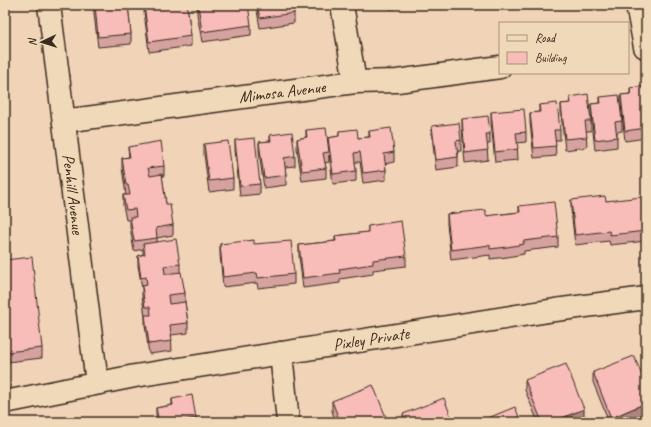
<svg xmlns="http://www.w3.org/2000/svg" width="651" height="427" viewBox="0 0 651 427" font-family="Caveat,sans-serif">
  <rect width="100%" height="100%" fill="#f1d3b8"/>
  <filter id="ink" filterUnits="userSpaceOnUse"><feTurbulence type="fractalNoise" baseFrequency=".025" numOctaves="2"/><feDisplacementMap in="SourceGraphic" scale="8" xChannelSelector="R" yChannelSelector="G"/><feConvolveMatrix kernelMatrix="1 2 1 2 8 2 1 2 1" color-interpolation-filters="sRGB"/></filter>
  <g filter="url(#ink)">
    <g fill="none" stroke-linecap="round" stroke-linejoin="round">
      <defs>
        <g id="street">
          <polyline points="49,5 97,383"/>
          <polyline points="342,5 355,82"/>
          <polyline points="637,5 645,47"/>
          <polyline points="64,121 355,82 397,81 500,67"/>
          <polyline points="281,353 288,422"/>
          <polyline points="5,402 135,376 555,310 646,298"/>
        </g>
      </defs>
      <use href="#street" stroke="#3b2a1e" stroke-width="25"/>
      <use href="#street" stroke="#efd9b8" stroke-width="22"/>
    </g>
    <g fill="#d5a29f" stroke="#3b2a1e">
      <polygon points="93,5 128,5 131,34 131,44 98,47"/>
      <polygon points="144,5 187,5 191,36 191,46 149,52 144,12"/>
      <polygon points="197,5 251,25 251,35 202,42 197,14"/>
      <polygon points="256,5 293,5 294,13 294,23 260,28"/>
      <polygon points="389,5 411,5 390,9"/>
      <polygon points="646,86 646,138 625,141 621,105 621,95 630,94 630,88"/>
      <polygon points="570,97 591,121 591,131 586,131 587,147 565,150 561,114 561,104 570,103"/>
      <polygon points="600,97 622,121 622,131 617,132 617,147 595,150 591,114 591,104 600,103"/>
      <polygon points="539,105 560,130 560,140 555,140 556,156 534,158 530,123 530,113 539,112"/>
      <polygon points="491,112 526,132 526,142 517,143 518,160 495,162 491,122"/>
      <polygon points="462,119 490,134 490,144 487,144 488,160 465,163 462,129"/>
      <polygon points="432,126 461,140 461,151 458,151 458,167 436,170 432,136"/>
      <polygon points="306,130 328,144 328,138 339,136 339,131 358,138 369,137 369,131 394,152 394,162 385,164 386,170 386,180 363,183 360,162 355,162 356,171 356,181 333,184 329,155 329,162 325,163 326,168 326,178 302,181 297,149 297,139 306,137"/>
      <polygon points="270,135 295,156 295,166 285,167 286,175 286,185 264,188 259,152 259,142 270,141"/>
      <polygon points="235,140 260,184 260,194 240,196 235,150"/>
      <polygon points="204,144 233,178 233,189 209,192 204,154"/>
      <polygon points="128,147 164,166 164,176 162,176 166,204 173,225 173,235 157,238 157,242 180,264 180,272 185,293 185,302 188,323 188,333 171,335 172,351 149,354 145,325 145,317 142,296 142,288 138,266 138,256 143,254 143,249 134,251 130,227 130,220 126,220 123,205 123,195 126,195 122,168 122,158 129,157"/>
      <polygon points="571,200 646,202 646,243 646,241 610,245 609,241 575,245 571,210"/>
      <polygon points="519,206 558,237 558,247 524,251 524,254 507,257 490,259 490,255 451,260 447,224 447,214 486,216 519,212"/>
      <polygon points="368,226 406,256 406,266 373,270 373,274 340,279 340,283 303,288 299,256 299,245 335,241 335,236 368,232"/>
      <polygon points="220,244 254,244 294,274 294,284 258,288 257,283 223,287 220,254"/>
      <polygon points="5,260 42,348 42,358 7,362 5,341"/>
      <polygon points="593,372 646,414 625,422 609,422 593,382"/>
      <polygon points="525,380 584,419 577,422 538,422 525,390"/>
      <polygon points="172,399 196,418 196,422 157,422 156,418 156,408 172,405"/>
      <polygon points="332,401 388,422 336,422 332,411"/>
      <polygon points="403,414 453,422 403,422"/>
    </g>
    <g fill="#ae8482" stroke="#3b2a1e">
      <polygon points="646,403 646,414 625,422 611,422 611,418"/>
      <polygon points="584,409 584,419 577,422 552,422"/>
    </g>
    <g fill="#f8bcb9" stroke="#3b2a1e">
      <polygon points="95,5 128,5 131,34 98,37"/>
      <polygon points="144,5 187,5 191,36 149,42"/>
      <polygon points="198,5 248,5 251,25 202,32"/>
      <polygon points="257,5 293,5 294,13 260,18"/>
      <polygon points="646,86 646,113 645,113 646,128 625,131 621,95 631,94 630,88"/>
      <polygon points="588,94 591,121 585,121 587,137 565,139 561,104 571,103 570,97"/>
      <polygon points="619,95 622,121 615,122 617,137 595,140 591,104 601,103 600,97"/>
      <polygon points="557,103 560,130 554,130 556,146 534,148 530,113 540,112 539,105"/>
      <polygon points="524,109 526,132 516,133 518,149 495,152 491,112"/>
      <polygon points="488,116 490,134 486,134 488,150 465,153 462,119"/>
      <polygon points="459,123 461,140 456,141 458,157 436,160 432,126"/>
      <polygon points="326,128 329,152 323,153 326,168 302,171 297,139 307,137 306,130"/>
      <polygon points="391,128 394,152 384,154 386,170 363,173 360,152 354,153 356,171 333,174 328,138 339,136 339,131 357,129 358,138 370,137 369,131"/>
      <polygon points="292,132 295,156 284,158 286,175 264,178 259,142 271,141 270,135"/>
      <polygon points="255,138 260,184 240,186 235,140"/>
      <polygon points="161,141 164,166 148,168 150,176 162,174 166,204 170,204 173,225 156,228 157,238 134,241 130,217 136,217 135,209 126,210 123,195 130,195 128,185 126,185 122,158 130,157 128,147"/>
      <polygon points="228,141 233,178 209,181 204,144"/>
      <polygon points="605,196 606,201 642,197 643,203 646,202 646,233 646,231 610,235 609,231 575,235 571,200"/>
      <polygon points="554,202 558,237 523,241 524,244 507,247 490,249 490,245 451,250 447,214 486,210 486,216 520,212 519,206"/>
      <polygon points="401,221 406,256 373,260 373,264 339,269 340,273 303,278 299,245 336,241 335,236 368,232 368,226"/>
      <polygon points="176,239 180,264 164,266 165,274 181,272 185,293 168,295 169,304 185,302 188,323 170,325 172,341 149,344 145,315 151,315 150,307 145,307 142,286 147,285 146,277 141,278 138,256 145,254 143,244"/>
      <polygon points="254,240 254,244 291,241 294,274 258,278 257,273 223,277 220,244"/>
      <polygon points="32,257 42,348 7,352 5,331 5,260"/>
      <polygon points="634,356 646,385 646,403 611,418 593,372"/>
      <polygon points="566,364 584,409 552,422 542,422 525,380"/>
      <polygon points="373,385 388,422 340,422 332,401"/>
      <polygon points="192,395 196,418 178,421 178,422 159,422 156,408 173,405 172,399"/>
      <polygon points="444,398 453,422 406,422 403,414"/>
      <polygon points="515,407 521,422 478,422"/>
    </g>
  </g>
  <g text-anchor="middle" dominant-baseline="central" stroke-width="3" stroke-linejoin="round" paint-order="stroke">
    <g font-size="17" fill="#3b2a1e" stroke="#efd9b8">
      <text transform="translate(282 92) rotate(-7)">Mimosa Avenue</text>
      <text transform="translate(73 194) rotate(83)">Penhill Avenue</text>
      <text transform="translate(371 339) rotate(-9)">Pixley Private</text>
    </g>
  </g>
  <rect width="651" height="427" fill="none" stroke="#efd9b8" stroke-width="20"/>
  <rect x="10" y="10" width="631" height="407" fill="none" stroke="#3b2a1e" stroke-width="1.5" filter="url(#ink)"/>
  <rect x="499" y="22" width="130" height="52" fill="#efd9b8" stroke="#a7937a"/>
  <rect x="507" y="35" width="20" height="6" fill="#efd9b8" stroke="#a7937a"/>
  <text x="535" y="42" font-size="12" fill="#3b2a1e">Road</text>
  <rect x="507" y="52" width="20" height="12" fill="#f8bcb9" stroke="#a7937a"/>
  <text x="535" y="62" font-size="12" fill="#3b2a1e">Building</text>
  <g transform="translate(42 42) rotate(266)" stroke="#efd9b8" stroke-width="3" paint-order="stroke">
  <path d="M0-3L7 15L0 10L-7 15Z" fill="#3b2a1e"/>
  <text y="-6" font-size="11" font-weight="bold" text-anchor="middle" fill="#3b2a1e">N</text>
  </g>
</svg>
